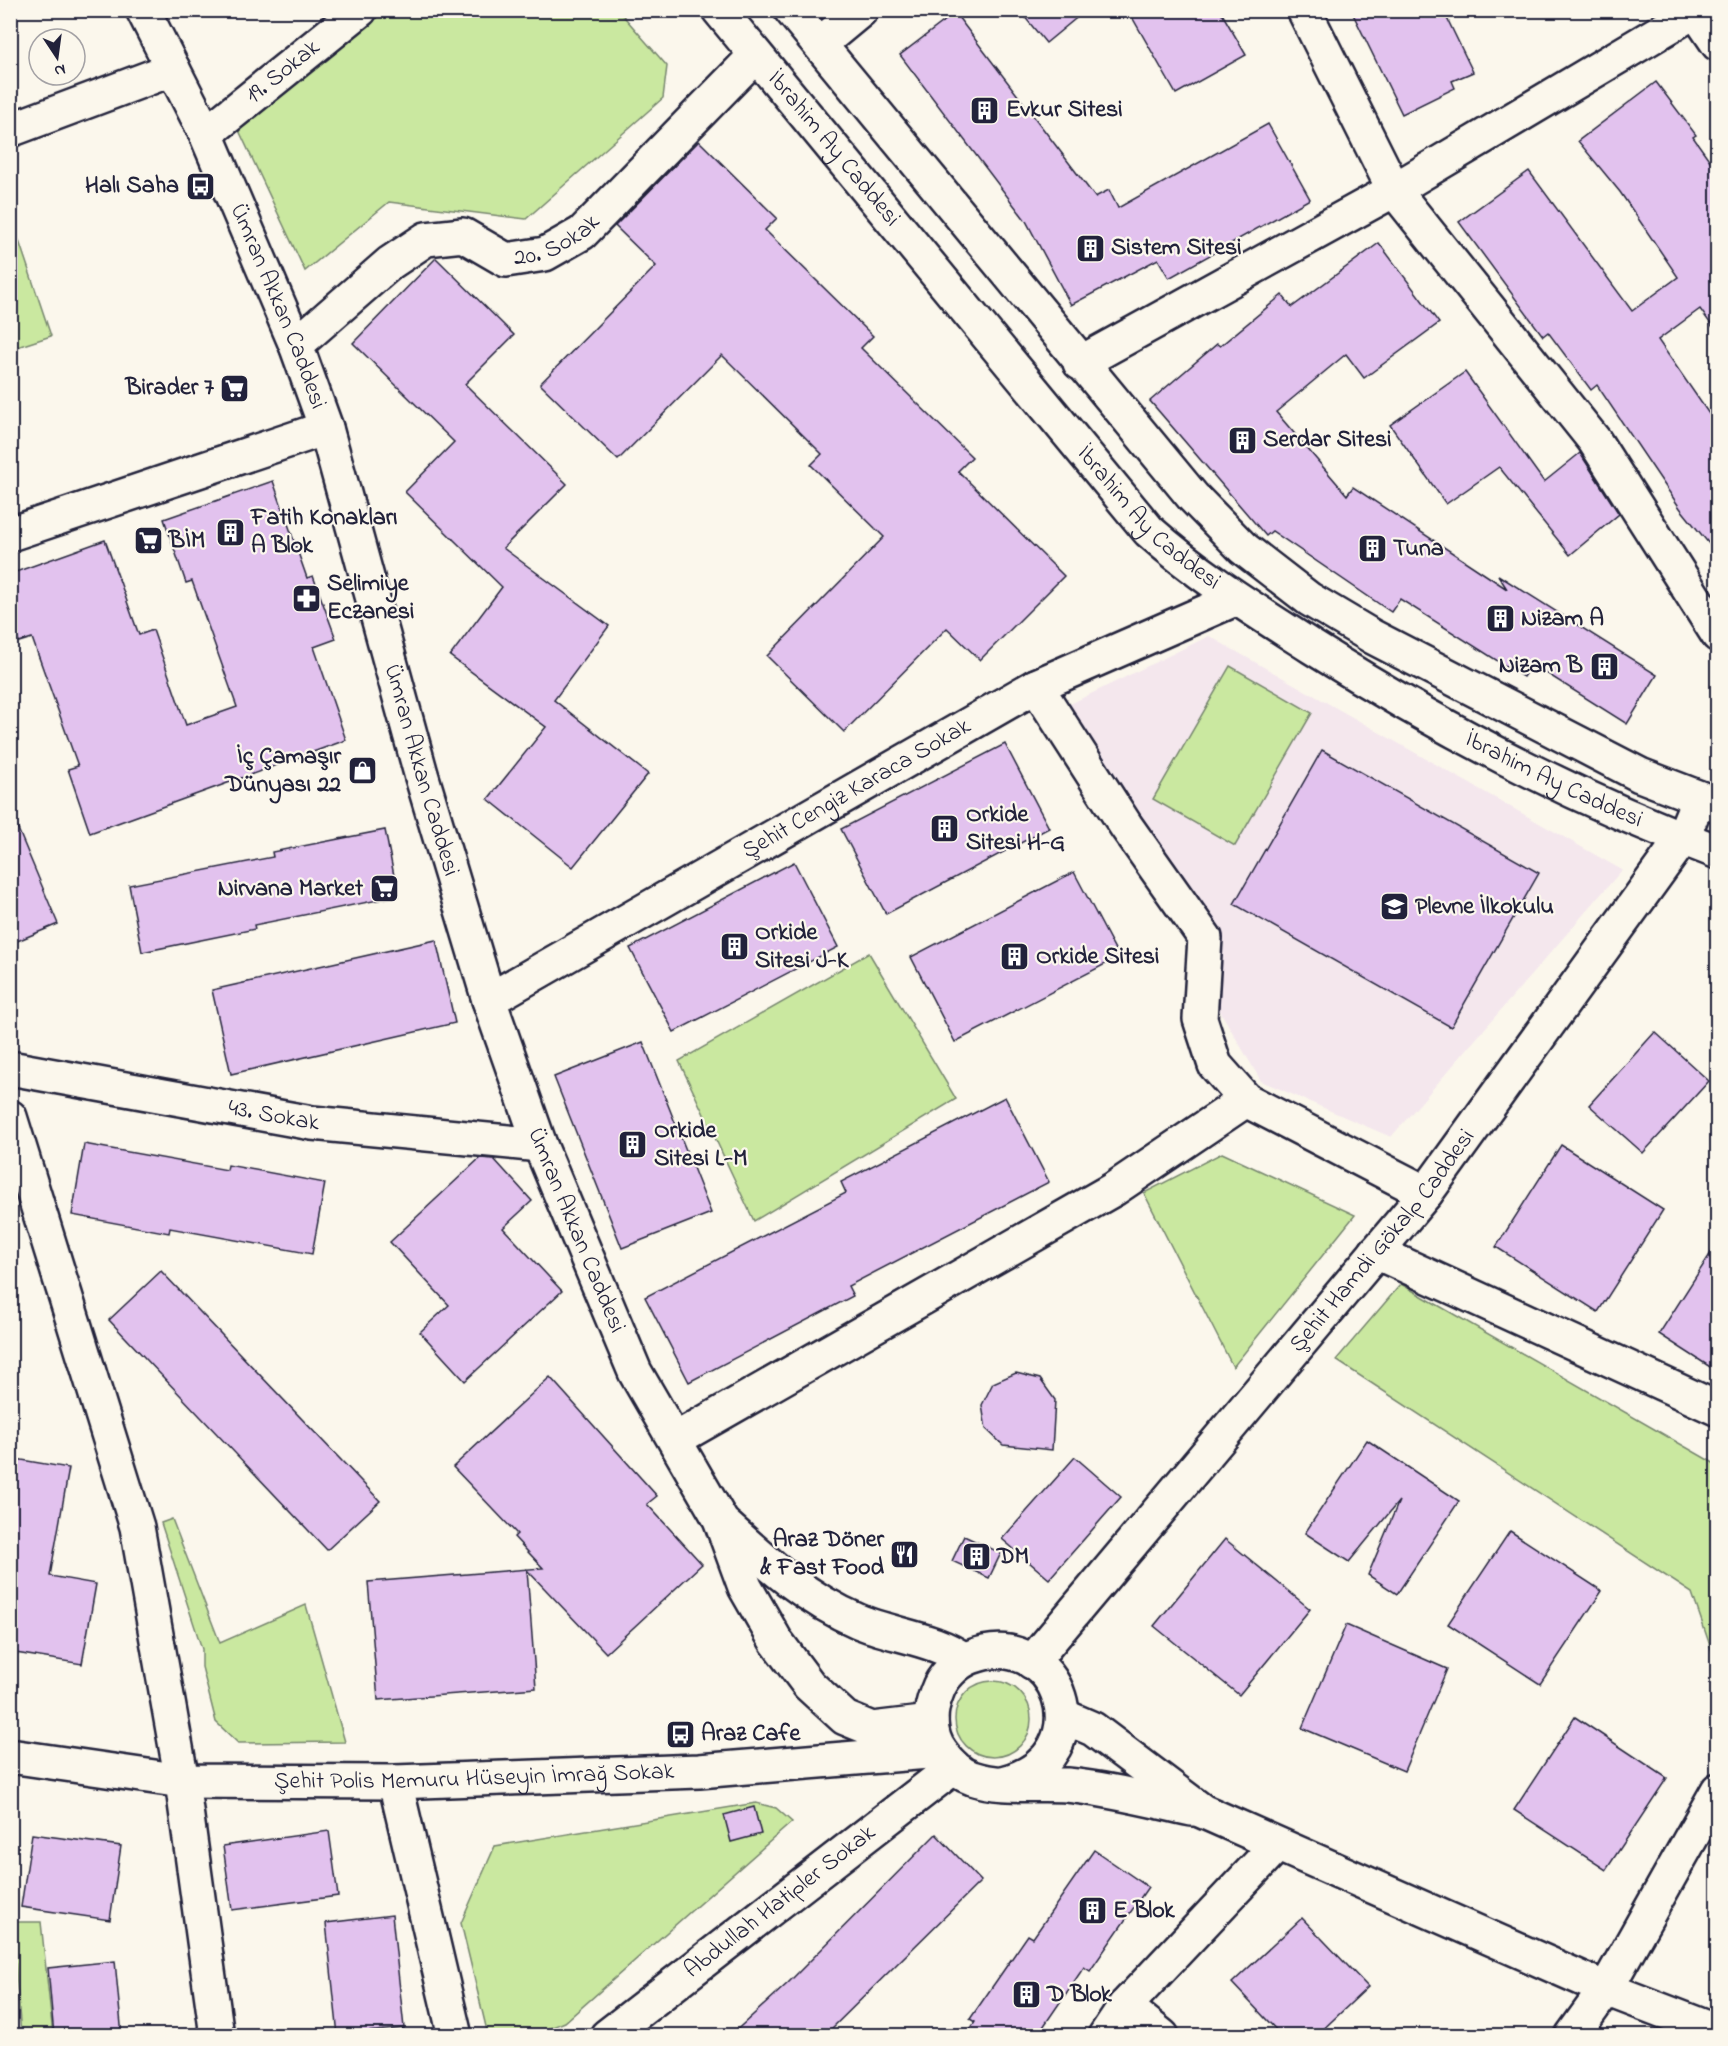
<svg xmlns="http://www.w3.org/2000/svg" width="1728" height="2046" viewBox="0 0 1728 2046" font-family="'Indie Flower',sans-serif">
  <rect width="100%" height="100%" fill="#fbf7ec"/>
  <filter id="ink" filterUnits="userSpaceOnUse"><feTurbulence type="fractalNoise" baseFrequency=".0167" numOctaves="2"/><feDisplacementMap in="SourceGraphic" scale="12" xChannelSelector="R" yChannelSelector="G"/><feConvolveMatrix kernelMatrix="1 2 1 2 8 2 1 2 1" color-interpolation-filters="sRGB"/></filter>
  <g filter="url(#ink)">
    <polygon fill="#f4e7ed" points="1209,636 1622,870 1391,1137 1261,1081 1213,999 1224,945 1066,706"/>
    <g fill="#cae8a0" stroke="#76856e" stroke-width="1.5">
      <polygon points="375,11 619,11 667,66 663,98 526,219 389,202 305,271 236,124"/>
      <polygon points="10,214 51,336 11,349 10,349"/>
      <polygon points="1230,666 1312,713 1235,846 1153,799"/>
      <polygon points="869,953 956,1099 754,1221 679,1061"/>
      <polygon points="1222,1153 1355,1215 1233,1367 1144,1193"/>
      <polygon points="1401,1284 1717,1465 1717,1666 1692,1593 1336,1360"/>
      <polygon points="172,1519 220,1643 306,1605 345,1742 238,1743 216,1722 202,1667 202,1649 161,1523"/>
      <circle cx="993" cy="1719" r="38"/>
      <path d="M 756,1803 L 776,1808 L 792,1822 L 565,2022 C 542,2031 510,2046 487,2031 L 461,1923 L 495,1846 Z"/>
      <polygon points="12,1922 41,1922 53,2035 21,2035"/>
    </g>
    <g fill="#e2c2ee" stroke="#22223b" stroke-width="1.5">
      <polygon points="1019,10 1086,10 1046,43"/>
      <polygon points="1128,10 1220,10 1246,55 1176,94"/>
      <polygon points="1351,10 1443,10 1473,72 1452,81 1455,88 1402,114"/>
      <polygon points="955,13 1095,197 1109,190 1118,208 1268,124 1310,199 1169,278 1158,259 1071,305 1026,221 900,55"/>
      <polygon points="1656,82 1696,135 1693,137 1718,172 1718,334 1700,309 1658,340 1718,427 1718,555 1680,508 1597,385 1591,390 1548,332 1543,336 1459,222 1529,171 1632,311 1678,277 1620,192 1578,141"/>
      <polygon points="699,141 777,218 765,230 873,336 861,348 972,457 958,471 1064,576 980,660 947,628 844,732 767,656 884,537 811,465 822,454 722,355 618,460 540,384 656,266 615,226"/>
      <polygon points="1379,243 1439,323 1364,378 1346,354 1276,412 1347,495 1353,487 1507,589 1498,575 1657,675 1627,724 1532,664 1523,677 1400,599 1391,612 1272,531 1266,536 1150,401 1217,344 1220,346 1282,295 1292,307"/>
      <polygon points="436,258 514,335 465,384 567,484 503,548 609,626 554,700 648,774 573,867 488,799 546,727 450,656 502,587 405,492 454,442 353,343"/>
      <polygon points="1465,372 1544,482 1580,453 1619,514 1570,555 1499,467 1446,504 1390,425"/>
      <polygon points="273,481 307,578 313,576 336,639 314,647 346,740 90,833 68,769 78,766 32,638 19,642 10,618 10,574 105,540 139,635 153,630 186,725 237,707 192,581 186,583 164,519"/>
      <polygon points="1005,744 1049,828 886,914 841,829"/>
      <polygon points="1322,750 1539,873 1451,1027 1234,904"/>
      <polygon points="10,810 58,924 10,944"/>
      <polygon points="385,830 398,896 254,925 255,929 142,952 129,885 273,857 272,852"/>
      <polygon points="794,862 838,947 674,1032 630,948"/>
      <polygon points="1074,872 1119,957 955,1042 911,957"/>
      <polygon points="436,940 455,1023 231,1074 212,990"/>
      <polygon points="1655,1032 1709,1081 1643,1153 1589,1105"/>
      <polygon points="643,1042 711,1213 622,1248 554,1077"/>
      <polygon points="1005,1097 1049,1182 848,1286 853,1296 689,1382 645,1297 846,1193 841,1182"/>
      <polygon points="84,1144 227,1170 228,1165 325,1183 312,1254 170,1228 169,1233 72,1215"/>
      <polygon points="1561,1145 1663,1210 1598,1312 1496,1247"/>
      <polygon points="480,1158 494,1159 532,1201 503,1228 562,1291 465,1381 420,1332 449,1305 390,1242"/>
      <polygon points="1718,1242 1718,1372 1659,1334"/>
      <polygon points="161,1271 380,1501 327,1550 109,1320"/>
      <polygon points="1016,1373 1040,1379 1055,1400 1052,1450 1003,1445 986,1429 982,1405 993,1383"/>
      <polygon points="550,1377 657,1496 647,1504 702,1564 606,1653 527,1570 536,1688 378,1700 368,1582 543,1568 514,1537 517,1534 453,1467"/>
      <polygon points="1367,1440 1459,1501 1397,1594 1368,1575 1399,1501 1349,1562 1305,1533"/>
      <polygon points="1075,1457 1121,1497 1049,1579 1002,1539"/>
      <polygon points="10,1458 69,1468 50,1576 96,1584 82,1664 10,1652"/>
      <polygon points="1510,1531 1602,1591 1540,1684 1448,1624"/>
      <polygon points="964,1536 1001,1553 989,1578 952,1561"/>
      <polygon points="1225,1539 1310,1609 1239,1695 1154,1626"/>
      <polygon points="1346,1625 1447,1669 1404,1771 1302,1728"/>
      <polygon points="1575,1717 1667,1778 1606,1870 1514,1810"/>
      <polygon points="754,1807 761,1834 731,1842 724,1815"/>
      <polygon points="329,1831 338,1896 232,1910 223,1846"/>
      <polygon points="32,1834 121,1846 110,1920 21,1907"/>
      <polygon points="936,1834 981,1881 824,2036 730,2036 788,1983"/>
      <polygon points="1094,1850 1148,1887 1090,1971 1084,1967 1037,2036 966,2036 975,2022 970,2019 1028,1935 1033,1938"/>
      <polygon points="392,1915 404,2028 338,2035 326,1923"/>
      <polygon points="1302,1918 1368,1987 1316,2036 1282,2036 1232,1983"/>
      <polygon points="115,1961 122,2036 54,2036 48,1968"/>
    </g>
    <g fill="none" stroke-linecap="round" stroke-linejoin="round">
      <defs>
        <g id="minor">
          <path id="s1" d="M 143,10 L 206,134 L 296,345 L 326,428 L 421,774 L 489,1000 L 540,1145 L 635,1372 L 720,1519 L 745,1587 L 776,1641 L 809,1685 L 845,1718 L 872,1729 L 931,1722"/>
          <polyline points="1304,10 1394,190 1594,440 1718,635"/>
          <polyline points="1695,10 1718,44"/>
          <polyline points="820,44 861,10"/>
          <polyline points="10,130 173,69"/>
          <path id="s2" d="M 206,134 L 360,10"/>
          <path id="s3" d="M 296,345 L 390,263 L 426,239 L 463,235 L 506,260 L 545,254 L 582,233 L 755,56"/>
          <polyline points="1080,363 1394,190 1695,11 1718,13"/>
          <polyline points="10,534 326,428"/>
          <polyline points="1036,686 1126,826 1205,938 1200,1019 1215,1065 1246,1100 1426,1193"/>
          <path id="s4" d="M 489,1000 L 1036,686 L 1235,599"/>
          <path id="s5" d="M 10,1068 L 312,1123 L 540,1145"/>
          <polyline points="10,1117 137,1527 182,1781 217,2036"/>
          <polyline points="1376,1252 1718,1409"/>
          <polyline points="676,1439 1114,1189 1246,1100"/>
          <path d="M 725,1525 C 767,1563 805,1598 858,1621 C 891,1635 937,1639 964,1660"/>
          <path id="s6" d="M 1032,1662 L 1426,1193 L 1682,839 L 1699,798"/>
          <polyline points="1063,1716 1093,1729 1202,1811 1606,1989 1718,2032"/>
          <path id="s7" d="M 10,1756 L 182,1781 L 395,1782 L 699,1771 L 940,1751"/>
          <polyline points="395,1782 455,2036"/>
          <path d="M 1003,1783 C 1108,1756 1058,1623 971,1657 C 956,1663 942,1677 937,1692 C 929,1711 928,1734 941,1752 C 949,1763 959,1774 972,1778 C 1002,1788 1036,1783 1067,1785 C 1109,1789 1150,1800 1192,1809"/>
          <polyline points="1125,2006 1162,2036"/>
          <path id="s8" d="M 607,2036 L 954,1767"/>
          <polyline points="1105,2036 1125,2006 1277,1845"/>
          <polyline points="1572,2036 1606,1989 1718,1790"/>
        </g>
        <g id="major">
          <path id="s9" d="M 719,10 L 1149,531 C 1202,578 1253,609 1312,647 C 1440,728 1575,799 1718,852"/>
          <polyline points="791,10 1193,497 1243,548 1309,599 1373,637 1640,775 1718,805"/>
        </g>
      </defs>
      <use href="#minor" stroke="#22223b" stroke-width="38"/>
      <use href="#major" stroke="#22223b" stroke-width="38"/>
      <use href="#minor" stroke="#fbf7ec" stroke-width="33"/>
      <use href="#major" stroke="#fbf7ec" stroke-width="33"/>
    </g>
  </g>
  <defs>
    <symbol id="building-square" viewBox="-11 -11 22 22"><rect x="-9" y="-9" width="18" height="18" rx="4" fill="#22223b" stroke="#fbf7ec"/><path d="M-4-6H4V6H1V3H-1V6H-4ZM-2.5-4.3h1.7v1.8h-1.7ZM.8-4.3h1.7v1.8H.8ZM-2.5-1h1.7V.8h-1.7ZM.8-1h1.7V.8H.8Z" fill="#fff"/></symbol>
    <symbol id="bus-square" viewBox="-11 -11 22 22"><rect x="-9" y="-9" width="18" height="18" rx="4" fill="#22223b" stroke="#fbf7ec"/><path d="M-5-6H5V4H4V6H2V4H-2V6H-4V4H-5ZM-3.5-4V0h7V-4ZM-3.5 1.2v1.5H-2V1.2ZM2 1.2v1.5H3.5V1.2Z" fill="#fff"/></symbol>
    <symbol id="supermarket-square" viewBox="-11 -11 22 22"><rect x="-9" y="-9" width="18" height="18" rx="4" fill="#22223b" stroke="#fbf7ec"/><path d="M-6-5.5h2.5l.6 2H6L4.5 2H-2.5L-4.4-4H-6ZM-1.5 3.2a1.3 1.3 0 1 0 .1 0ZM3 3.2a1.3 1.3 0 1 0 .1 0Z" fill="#fff"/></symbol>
    <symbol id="pharmacy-square" viewBox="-11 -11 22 22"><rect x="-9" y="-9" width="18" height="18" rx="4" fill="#22223b" stroke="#fbf7ec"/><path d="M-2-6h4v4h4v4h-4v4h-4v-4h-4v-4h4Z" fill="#fff"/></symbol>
    <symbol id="shop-square" viewBox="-11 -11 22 22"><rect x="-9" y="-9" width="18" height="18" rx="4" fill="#22223b" stroke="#fbf7ec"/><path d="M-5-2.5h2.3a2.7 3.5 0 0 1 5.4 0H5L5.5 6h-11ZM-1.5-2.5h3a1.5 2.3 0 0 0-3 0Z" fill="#fff"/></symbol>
    <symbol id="school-square" viewBox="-11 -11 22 22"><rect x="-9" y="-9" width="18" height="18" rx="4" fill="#22223b" stroke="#fbf7ec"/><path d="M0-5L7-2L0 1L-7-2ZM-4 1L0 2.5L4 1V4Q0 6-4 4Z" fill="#fff"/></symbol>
    <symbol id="restaurant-square" viewBox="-11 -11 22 22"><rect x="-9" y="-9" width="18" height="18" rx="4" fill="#22223b" stroke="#fbf7ec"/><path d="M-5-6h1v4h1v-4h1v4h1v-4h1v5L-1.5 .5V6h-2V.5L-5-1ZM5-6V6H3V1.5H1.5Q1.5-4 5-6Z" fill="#fff"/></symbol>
  </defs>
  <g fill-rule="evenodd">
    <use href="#building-square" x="968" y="94" width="33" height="33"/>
    <use href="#bus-square" x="184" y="170" width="33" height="33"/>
    <use href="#building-square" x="1074" y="232" width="33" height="33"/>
    <use href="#supermarket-square" x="218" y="372" width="33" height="33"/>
    <use href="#building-square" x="1226" y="424" width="33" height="33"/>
    <use href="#building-square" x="214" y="516" width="33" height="33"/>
    <use href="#supermarket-square" x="132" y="524" width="33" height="33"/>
    <use href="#building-square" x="1356" y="532" width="33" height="33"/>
    <use href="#pharmacy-square" x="290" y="582" width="33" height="33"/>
    <use href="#building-square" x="1484" y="602" width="33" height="33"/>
    <use href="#building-square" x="1588" y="650" width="33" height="33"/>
    <use href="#shop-square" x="346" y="754" width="33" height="33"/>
    <use href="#building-square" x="928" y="812" width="33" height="33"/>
    <use href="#supermarket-square" x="368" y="872" width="33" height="33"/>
    <use href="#school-square" x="1378" y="890" width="33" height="33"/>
    <use href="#building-square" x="718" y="930" width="33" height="33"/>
    <use href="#building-square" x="998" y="940" width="33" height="33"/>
    <use href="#building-square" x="616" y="1128" width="33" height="33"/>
    <use href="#restaurant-square" x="888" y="1538" width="33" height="33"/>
    <use href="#building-square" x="960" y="1540" width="33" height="33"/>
    <use href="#bus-square" x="664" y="1718" width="33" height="33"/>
    <use href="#building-square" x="1076" y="1894" width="33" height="33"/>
    <use href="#building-square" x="1010" y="1978" width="33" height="33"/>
  </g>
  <g text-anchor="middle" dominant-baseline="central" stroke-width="4.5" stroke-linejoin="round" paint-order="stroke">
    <g font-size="24" fill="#22223b" stroke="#fbf7ec">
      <text stroke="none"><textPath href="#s2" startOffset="99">19. Sokak</textPath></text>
      <text stroke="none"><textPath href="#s9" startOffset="180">İbrahim Ay Caddesi</textPath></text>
      <text stroke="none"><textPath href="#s3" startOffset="310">20. Sokak</textPath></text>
      <text stroke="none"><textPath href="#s1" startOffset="326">Ümran Akkan Caddesi</textPath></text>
      <text stroke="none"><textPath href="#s9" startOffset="666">İbrahim Ay Caddesi</textPath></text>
      <text stroke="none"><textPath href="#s1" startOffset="812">Ümran Akkan Caddesi</textPath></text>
      <text stroke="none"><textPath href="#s9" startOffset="1152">İbrahim Ay Caddesi</textPath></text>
      <text stroke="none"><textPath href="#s4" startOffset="424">Şehit Cengiz Karaca Sokak</textPath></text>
      <text stroke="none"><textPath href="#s5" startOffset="268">43. Sokak</textPath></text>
      <text stroke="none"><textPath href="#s1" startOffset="1298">Ümran Akkan Caddesi</textPath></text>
      <text stroke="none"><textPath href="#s6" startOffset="548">Şehit Hamdi Gökalp Caddesi</textPath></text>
      <text stroke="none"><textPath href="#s7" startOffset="466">Şehit Polis Memuru Hüseyin İmrağ Sokak</textPath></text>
      <text stroke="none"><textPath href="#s8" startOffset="219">Abdullah Hatipler Sokak</textPath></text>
    </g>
    <g font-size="24" font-weight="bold" fill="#22223b" stroke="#fbf7ec" text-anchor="start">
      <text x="1006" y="110">Evkur Sitesi</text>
      <text x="179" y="186" text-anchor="end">Halı Saha</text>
      <text x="1111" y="248">Sistem Sitesi</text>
      <text x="214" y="388" text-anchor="end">Birader 7</text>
      <text x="1263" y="440">Serdar Sitesi</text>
      <text x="251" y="518">Fatih Konakları<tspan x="251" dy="28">A Blok</tspan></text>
      <text x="169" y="541">BİM</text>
      <text x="1393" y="549">Tuna</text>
      <text x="327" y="584">Selimiye<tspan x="327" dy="28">Eczanesi</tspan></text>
      <text x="1521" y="619">Nizam A</text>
      <text x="1583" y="666" text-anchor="end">Nizam B</text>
      <text x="341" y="757" text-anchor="end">İç Çamaşır<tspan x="341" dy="28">Dünyası 22</tspan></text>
      <text x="966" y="815">Orkide<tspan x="966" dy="28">Sitesi H-G</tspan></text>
      <text x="363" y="889" text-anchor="end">Nirvana Market</text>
      <text x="1415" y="907">Plevne İlkokulu</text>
      <text x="755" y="933">Orkide<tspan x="755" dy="28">Sitesi J-K</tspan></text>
      <text x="1036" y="957">Orkide Sitesi</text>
      <text x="654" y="1131">Orkide<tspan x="654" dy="28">Sitesi L-M</tspan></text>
      <text x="884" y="1540" text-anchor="end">Araz Döner<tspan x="884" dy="28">&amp; Fast Food</tspan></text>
      <text x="997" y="1557">DM</text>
      <text x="701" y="1734">Araz Cafe</text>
      <text x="1113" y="1911">E Blok</text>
      <text x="1047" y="1995">D Blok</text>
    </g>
  </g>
  <rect width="1728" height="2046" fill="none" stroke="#fbf7ec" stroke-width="36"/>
  <rect x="18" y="18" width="1692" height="2010" fill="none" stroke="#22223b" stroke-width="2" filter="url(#ink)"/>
  <g transform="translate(57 57) rotate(167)"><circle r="28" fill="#fbf7ec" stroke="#a4a2a5" stroke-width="1.5"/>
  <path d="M0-4.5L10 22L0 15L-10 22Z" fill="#22223b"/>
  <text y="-9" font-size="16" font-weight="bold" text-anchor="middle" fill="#22223b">N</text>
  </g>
</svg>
